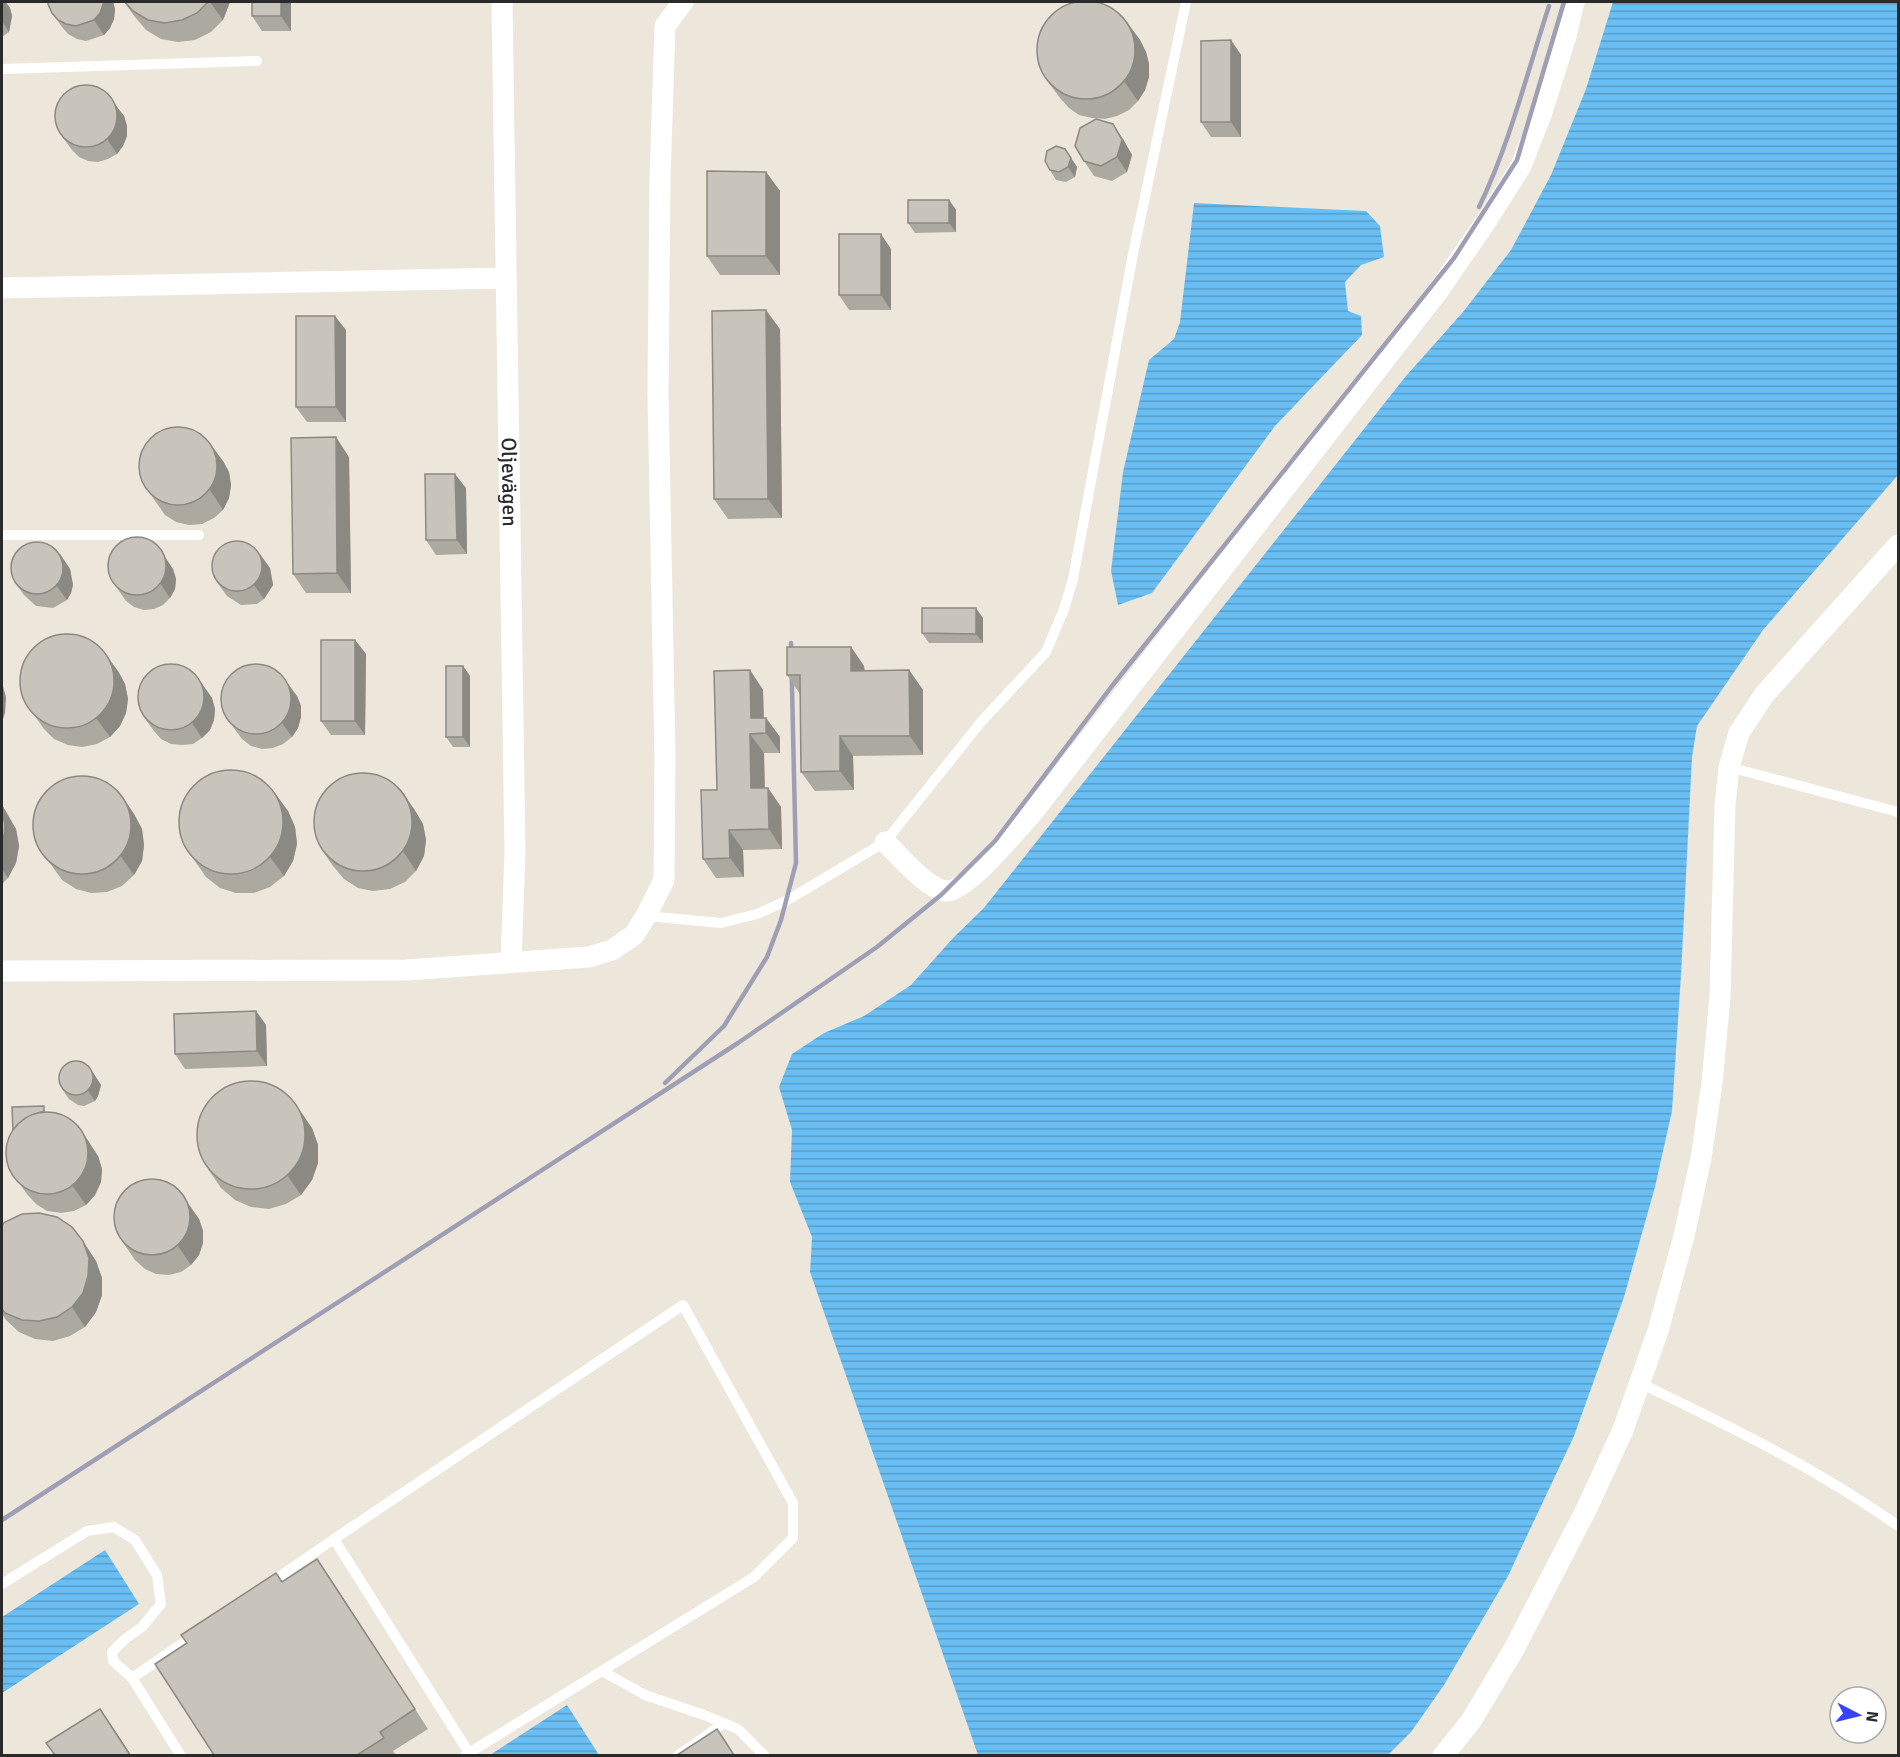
<svg xmlns="http://www.w3.org/2000/svg" width="1900" height="1757" viewBox="0 0 1900 1757" font-family="Signika,sans-serif">
  <defs>
    <pattern id="water-rules" width="6" height="5" patternUnits="userSpaceOnUse" patternTransform="scale(1.5)"><rect width="6" height="5" fill="#69bff4"/><path d="M0 2.5h6" fill="none" stroke="#579bc6"/></pattern>
  </defs>
  <rect width="100%" height="100%" fill="#ede7db"/>
  <g fill="url(#water-rules)">
    <polygon points="1613,2 1898,2 1898,475 1763,630 1697,726 1692,757 1681,975 1672,1111 1655,1187 1624,1297 1574,1436 1508,1576 1444,1685 1411,1732 1388,1755 978,1755 810,1272 812,1237 790,1182 792,1130 779,1087 792,1054 824,1033 864,1016 911,985 954,937 983,909 1406,376 1463,312 1511,250 1551,175 1586,89"/>
    <polygon points="1194,203 1366,211 1380,226 1384,257 1361,265 1345,282 1348,311 1361,316 1362,335 1275,426 1152,593 1118,605 1111,571 1123,472 1149,360 1174,339 1180,322"/>
    <polygon points="105,1550 139,1604 2,1693 2,1617"/>
    <polygon points="567,1705 599,1755 490,1755"/>
  </g>
  <g fill="none" stroke-linecap="round" stroke-linejoin="round">
    <g stroke="#fff" stroke-width="10">
      <polyline points="2,69 257,61"/>
      <polyline points="2,535 199,535"/>
      <polyline points="1729,767 1898,812"/>
      <polyline points="646,916 721,923 757,914 786,901 885,842 981,722 1046,652 1064,609 1073,579 1133,254 1186,2"/>
      <path d="M 1640,1383 C 1729,1426 1818,1469 1898,1526"/>
      <polyline points="2,1584 87,1531 114,1527 135,1540 157,1575 161,1604 142,1627 125,1639 112,1652 113,1661 132,1678"/>
      <polyline points="267,1585 334,1539"/>
      <polyline points="602,1671 645,1695 704,1715 738,1729 765,1756"/>
      <polyline points="181,1756 132,1678 195,1635"/>
      <polyline points="465,1756 469,1753 754,1577 793,1538 793,1503 683,1305 334,1539 469,1753"/>
      <polyline points="677,1756 724,1723"/>
    </g>
    <g stroke="#fff" stroke-width="21">
      <path id="s1" d="M 502,2 L 515,853 L 511,962"/>
      <polyline points="2,288 506,278"/>
      <path d="M 885,842 C 900,856 925,887 945,891 C 965,894 1019,827 1033,812 L 1438,291 L 1485,223 L 1521,166 L 1541,115 L 1566,36 L 1574,2"/>
      <polyline points="2,971 407,970 589,957 612,950 634,935 646,916 664,880 665,756 658,393 660,178 665,26 683,2"/>
      <polyline points="1443,1756 1471,1721 1514,1649 1586,1510 1623,1430 1658,1331 1684,1236 1701,1158 1712,1083 1720,996 1725,805 1729,767 1739,733 1764,695 1898,545"/>
    </g>
    <g stroke="#9e9eb5" stroke-width="4.5">
      <path d="M 1479,207 C 1510,143 1527,73 1549,6"/>
      <polyline points="665,1083 724,1026 767,957 781,920 796,863 791,643"/>
      <polyline points="2,1520 738,1043 877,947 941,895 995,841 1112,686 1454,258 1517,160 1564,2"/>
    </g>
  </g>
  <g fill="#aca9a1">
    <polygon points="2,2 6,2 10,8 12,16 9,32 2,37"/>
    <polygon points="48,2 113,2 115,9 114,19 110,28 104,35 86,41 77,39 68,34 62,27 52,13"/>
    <polygon points="124,2 230,2 223,20 211,32 195,40 178,42 161,39 146,30 135,17"/>
    <polygon points="291,2 291,31 262,31 252,16"/>
    <polygon points="1126,21 1140,40 1146,52 1149,64 1149,77 1145,90 1138,101 1129,110 1117,116 1105,119 1092,118 1079,115 1069,108 1060,98 1046,79"/>
    <polygon points="1231,40 1241,55 1241,137 1211,137 1201,122"/>
    <polygon points="113,102 124,116 127,126 127,136 123,146 117,154 108,159 98,162 88,161 79,157 72,150 61,135"/>
    <polygon points="1123,139 1132,155 1127,172 1112,181 1094,176 1084,161"/>
    <polygon points="1065,149 1077,167 1075,177 1066,182 1056,180 1050,170"/>
    <polygon points="766,172 780,191 780,275 720,275 707,256"/>
    <polygon points="949,200 956,210 956,232 915,233 908,223"/>
    <polygon points="891,249 891,310 849,310 839,295"/>
    <polygon points="780,329 782,518 728,519 714,499"/>
    <polygon points="346,330 346,422 307,422 296,407"/>
    <polygon points="349,457 351,593 306,593 293,574"/>
    <polygon points="223,461 229,472 231,485 229,498 223,510 214,518 202,524 189,525 176,522 165,515 144,485"/>
    <polygon points="466,488 467,554 436,555 426,540"/>
    <polygon points="60,554 70,569 73,585 71,593 67,600 53,608 36,606 24,595 14,581"/>
    <polygon points="270,568 273,585 264,599 257,604 241,605 227,596 216,581"/>
    <polygon points="173,569 176,579 175,589 170,598 163,605 154,609 144,610 134,607 126,601 110,578"/>
    <polygon points="983,618 983,643 929,643 922,633"/>
    <polygon points="355,640 366,654 365,735 331,735 321,721"/>
    <polygon points="851,647 864,666 865,671 909,670 923,690 923,755 853,756 854,790 815,791 801,772 800,694 787,675"/>
    <polygon points="463,666 470,676 470,747 453,747 446,737"/>
    <polygon points="750,670 763,690 764,718 766,718 780,737 780,753 764,753 765,788 768,788 781,807 782,849 743,850 744,877 716,878 703,859 717,790"/>
    <polygon points="118,671 125,684 128,699 126,713 120,726 110,737 97,744 82,747 68,745 54,739 44,729 30,709"/>
    <polygon points="195,674 212,698 215,709 214,720 210,730 202,738 193,744 182,745 171,744 161,739 154,731 143,716"/>
    <polygon points="297,696 301,706 301,717 298,728 292,737 283,744 273,748 262,749 251,746 242,739 225,716"/>
    <polygon points="274,792 288,811 295,827 297,844 293,861 284,876 270,887 254,893 236,893 220,888 206,877 183,844"/>
    <polygon points="121,795 134,814 142,829 144,845 142,861 134,875 122,886 107,892 91,893 76,889 62,880 39,848"/>
    <polygon points="2,805 16,829 19,846 16,863 8,878 2,884"/>
    <polygon points="414,809 423,824 426,840 424,856 416,871 405,882 390,889 373,891 358,888 344,879 333,866 320,847"/>
    <polygon points="256,1011 266,1025 267,1066 185,1069 175,1054"/>
    <polygon points="88,1065 101,1085 98,1096 95,1101 84,1106 78,1105 69,1099 62,1089"/>
    <polygon points="48,1112 98,1156 102,1169 101,1182 95,1195 86,1205 74,1211 61,1213 47,1211 36,1204 27,1194 13,1175 13,1131"/>
    <polygon points="312,1128 318,1145 318,1163 312,1180 301,1195 286,1204 269,1209 251,1207 235,1200 221,1188 208,1169"/>
    <polygon points="185,1199 199,1219 203,1231 203,1243 199,1255 191,1265 181,1272 169,1275 156,1274 145,1269 135,1260 122,1241"/>
    <polygon points="2,1225 96,1261 102,1278 102,1295 96,1312 85,1327 70,1336 53,1341 35,1339 19,1332 6,1320 2,1314"/>
    <polygon points="330,1578 428,1729 393,1751 396,1755 214,1755 282,1582"/>
  </g>
  <g fill="#8c8983">
    <polygon points="2,2 5,2 10,8 12,16 9,32 2,21"/>
    <polygon points="104,2 113,2 115,9 114,19 110,28 104,35 94,20"/>
    <polygon points="210,2 230,2 223,20"/>
    <polygon points="281,2 291,2 291,31 281,16"/>
    <polygon points="1126,21 1140,40 1146,52 1149,64 1149,77 1145,90 1138,101 1124,81"/>
    <polygon points="1231,40 1241,55 1241,137 1231,122"/>
    <polygon points="113,102 124,116 127,126 127,136 123,146 117,154 107,139"/>
    <polygon points="1113,124 1123,139 1132,155 1127,172 1117,157"/>
    <polygon points="1065,149 1077,167 1075,177 1068,167"/>
    <polygon points="766,172 780,191 780,275 766,256"/>
    <polygon points="949,200 956,210 956,232 949,223"/>
    <polygon points="881,234 891,249 891,310 881,295"/>
    <polygon points="766,310 780,329 782,518 768,499"/>
    <polygon points="335,316 346,330 346,422 336,407"/>
    <polygon points="336,437 349,457 351,593 337,573"/>
    <polygon points="209,442 223,461 229,472 231,485 229,498 223,510 210,490"/>
    <polygon points="455,474 466,488 467,554 457,540"/>
    <polygon points="158,546 173,569 176,579 175,589 170,598 160,583"/>
    <polygon points="60,554 70,569 73,585 71,593 67,600 56,585"/>
    <polygon points="260,554 270,568 273,585 264,599 254,585"/>
    <polygon points="976,608 983,618 983,643 976,634"/>
    <polygon points="355,640 366,654 365,735 355,721"/>
    <polygon points="851,647 864,666 865,690 851,671"/>
    <polygon points="104,652 118,671 125,684 128,699 126,713 120,726 110,737 96,718"/>
    <polygon points="463,666 470,676 470,747 463,737"/>
    <polygon points="750,670 763,690 764,733 751,718"/>
    <polygon points="909,670 923,690 923,755 910,736"/>
    <polygon points="195,674 212,698 215,709 214,720 210,730 202,738 192,723"/>
    <polygon points="286,681 297,696 301,706 301,717 298,728 292,737 282,723"/>
    <polygon points="2,683 6,697 5,713 2,722"/>
    <polygon points="766,718 780,737 780,753 766,733"/>
    <polygon points="750,734 764,753 765,808 751,788"/>
    <polygon points="840,736 853,756 854,790 840,771"/>
    <polygon points="768,788 781,807 782,849 769,829"/>
    <polygon points="401,790 414,809 423,824 426,840 424,856 416,871 403,851"/>
    <polygon points="274,792 288,811 295,827 297,844 293,861 284,876 270,857"/>
    <polygon points="121,795 134,814 142,829 144,845 142,861 134,875 120,855"/>
    <polygon points="2,805 16,829 19,846 16,863 8,878 2,869"/>
    <polygon points="729,830 743,850 744,877 730,858"/>
    <polygon points="256,1011 266,1025 267,1066 257,1051"/>
    <polygon points="88,1065 101,1085 98,1096 95,1101 88,1091"/>
    <polygon points="299,1109 312,1128 318,1145 318,1163 312,1180 301,1195 287,1175"/>
    <polygon points="78,1125 98,1156 102,1169 101,1182 95,1195 86,1205 72,1185"/>
    <polygon points="185,1199 199,1219 203,1231 203,1243 199,1255 191,1265 178,1246"/>
    <polygon points="83,1241 96,1261 102,1278 102,1295 96,1312 85,1327 72,1307"/>
    <polygon points="317,1559 330,1578 428,1729 415,1709"/>
    <polygon points="100,1709 113,1728 131,1755 130,1755"/>
  </g>
  <g fill="#c8c4bb" stroke="#8c8983" stroke-width="1.5">
    <circle cx="1086" cy="50" r="49"/>
    <polygon points="48,2 104,2 100,13 94,20 76,26 66,24 58,20 52,13 48,4"/>
    <polygon points="125,2 208,2 197,13 182,20 165,23 148,20 133,11"/>
    <rect x="252" y="2" width="29" height="14"/>
    <polygon points="1231,40 1231,122 1201,122 1201,41"/>
    <circle cx="86" cy="116" r="31"/>
    <polygon points="1096,119 1113,124 1122,140 1117,157 1101,166 1084,161 1075,146 1080,128"/>
    <polygon points="1056,146 1065,149 1071,158 1068,167 1059,172 1050,170 1045,161 1047,151"/>
    <polygon points="707,171 766,172 766,256 707,256"/>
    <rect x="908" y="200" width="41" height="23"/>
    <rect x="839" y="234" width="42" height="61"/>
    <polygon points="766,310 768,499 714,499 712,311"/>
    <polygon points="296,316 335,316 336,407 296,407"/>
    <circle cx="178" cy="466" r="39"/>
    <polygon points="336,437 337,573 293,574 291,438"/>
    <polygon points="425,474 455,474 457,540 426,540"/>
    <circle cx="137" cy="566" r="29"/>
    <circle cx="237" cy="566" r="25"/>
    <circle cx="37" cy="568" r="26"/>
    <polygon points="922,608 976,608 976,634 922,633"/>
    <circle cx="67" cy="681" r="47"/>
    <rect x="321" y="640" width="34" height="81"/>
    <polygon points="787,647 851,647 851,671 909,670 910,736 840,736 840,771 801,772 800,675 787,675"/>
    <circle cx="256" cy="699" r="35"/>
    <circle cx="171" cy="697" r="33"/>
    <rect x="446" y="666" width="17" height="71"/>
    <polygon points="750,670 751,718 766,718 766,733 750,734 751,788 768,788 769,829 729,830 730,858 703,859 701,790 717,790 714,671"/>
    <circle cx="231" cy="822" r="52"/>
    <circle cx="363" cy="822" r="49"/>
    <circle cx="82" cy="825" r="49"/>
    <polygon points="2,808 5,826 3,843 2,846"/>
    <polygon points="256,1011 257,1051 175,1054 174,1014"/>
    <circle cx="76" cy="1078" r="17"/>
    <circle cx="251" cy="1135" r="54"/>
    <polygon points="44,1106 44,1112 41,1112 28,1117 17,1125 14,1131 13,1131 12,1107"/>
    <circle cx="47" cy="1153" r="41"/>
    <circle cx="152" cy="1217" r="38"/>
    <polygon points="39,1213 57,1217 72,1227 83,1241 89,1258 88,1276 83,1293 72,1307 57,1317 39,1321 22,1320 5,1313 2,1309 2,1225 5,1222 22,1214"/>
    <polygon points="317,1559 415,1709 380,1732 384,1738 357,1755 214,1755 155,1664 187,1643 181,1635 276,1573 282,1582"/>
    <polygon points="100,1709 130,1755 55,1755 46,1743"/>
    <polygon points="717,1729 734,1755 677,1755"/>
  </g>
  <g text-anchor="middle" dominant-baseline="central" stroke-width="4.5" stroke-linejoin="round" paint-order="stroke">
    <g font-size="21" fill="#2a2a2a" stroke="#fff">
      <text stroke="none"><textPath href="#s1" startOffset="480">Oljevägen</textPath></text>
    </g>
  </g>
  <rect width="1900" height="1757" fill="none" stroke="#2a2a2a" stroke-width="6"/>
  <g transform="translate(1858 1715) rotate(97)"><circle r="28" fill="#ffffff" stroke="#aaaaaa" stroke-width="1.5"/>
  <path d="M0-4.5L10 22L0 15L-10 22Z" fill="#3644ff"/>
  <text y="-9" font-size="16" font-weight="bold" text-anchor="middle" fill="#2a2a2a">N</text>
  </g>
</svg>
